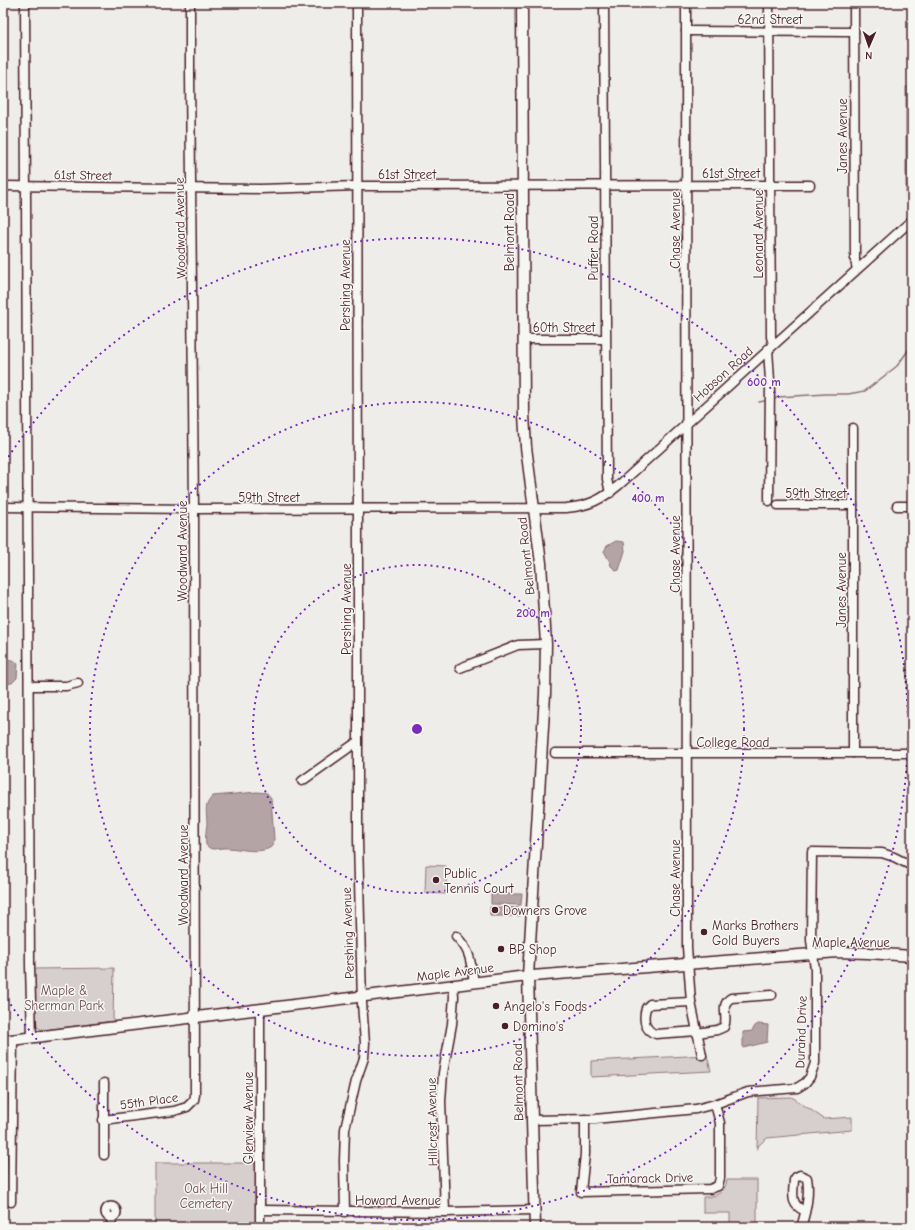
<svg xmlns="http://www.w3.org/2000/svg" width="915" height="1230" viewBox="0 0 915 1230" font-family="'Comic Neue',sans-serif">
  <rect width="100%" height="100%" fill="#efedea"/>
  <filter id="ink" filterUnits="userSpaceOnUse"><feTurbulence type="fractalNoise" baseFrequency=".025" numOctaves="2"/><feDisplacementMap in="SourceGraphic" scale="8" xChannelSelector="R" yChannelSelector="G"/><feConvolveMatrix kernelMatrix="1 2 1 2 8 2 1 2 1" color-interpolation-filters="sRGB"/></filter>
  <g filter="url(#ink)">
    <g fill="#d7cfce" stroke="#90777c">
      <polygon points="906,87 912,87 912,211 906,198"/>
      <polygon points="426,865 446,866 446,894 425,893"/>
      <polygon points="114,968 113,1021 45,1030 40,1029 35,1025 33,969"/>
      <polygon points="707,1055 711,1071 591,1077 591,1061"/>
      <polygon points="792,1097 824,1119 852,1117 852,1130 767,1138 759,1145 757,1150 758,1098"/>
      <rect x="155" y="1163" width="101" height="64"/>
      <path d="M 727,1180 L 757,1180 L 757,1227 L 730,1227 L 730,1213 L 703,1213 L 703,1197 C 716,1197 725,1193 727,1180 Z"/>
    </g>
    <g fill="#b4a4a5" stroke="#8a6f74">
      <polygon points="616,541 624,542 625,551 619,570 617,571 611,566 610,562 604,551 607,546"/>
      <polygon points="3,659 13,660 18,663 17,678 12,683 3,684"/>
      <path d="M 257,792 L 267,793 L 271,798 L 274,839 L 273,846 C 259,856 238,847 223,848 C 220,848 217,849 214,849 C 210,849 208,847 206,845 C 205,838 206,831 207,824 C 207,812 203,806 213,796 Z"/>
      <polygon points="491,894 522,894 521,905 491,904"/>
      <polygon points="490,907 521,908 520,916 490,916"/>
      <polygon points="758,1024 768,1025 767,1042 743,1048 743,1032 752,1031 755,1026"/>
    </g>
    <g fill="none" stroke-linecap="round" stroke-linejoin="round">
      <g stroke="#8a6f74" stroke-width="1.5">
        <polyline points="775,399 778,397 826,394 848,394 865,391 897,366 912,345"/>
        <polyline points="759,402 764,401"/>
      </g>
      <defs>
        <g id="minor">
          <polyline points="25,3 30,966 32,1037"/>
          <polyline points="604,3 607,479 610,493"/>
          <polyline points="686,3 687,947 691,1002 702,1055"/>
          <polyline points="769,3 771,337 773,344"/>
          <polyline points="854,3 855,261 857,269"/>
          <polyline points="686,31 854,32"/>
          <polyline points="3,186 260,189 358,186 810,185"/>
          <polyline points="523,339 605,339"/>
          <polyline points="768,349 770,381 769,501"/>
          <polyline points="778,505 853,505"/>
          <polyline points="897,506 912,506"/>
          <path d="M 3,507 L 194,509 L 566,508 C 589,506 601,500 619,485 L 912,220"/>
          <polyline points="460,668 518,645 546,644"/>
          <polyline points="29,686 66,686 78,683"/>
          <polyline points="555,753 912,753"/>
          <polyline points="853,753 853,428"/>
          <polyline points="302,781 357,742"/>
          <path d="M 456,936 C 472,953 470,961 474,982"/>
          <path d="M 691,1002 L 650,1004 L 646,1008 C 643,1018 644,1031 656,1034 L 697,1031"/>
          <polyline points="260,1009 260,1227"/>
          <path d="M 697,1033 L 717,1030 L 724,1027 C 729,1017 719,1005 731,998 L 772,995"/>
          <polyline points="585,1119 585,1154 581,1192 710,1189 718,1186 720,1178 720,1123 715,1104"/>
          <polyline points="103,1120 174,1111 187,1107 194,1100 195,1095 194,509 190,72 190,3"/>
          <polyline points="532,1120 595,1119 696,1109 715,1104 748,1092 797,1088 805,1083 810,1077 815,1063 815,969 811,940 812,852 882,853 894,857 912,866"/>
          <polyline points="104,1155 104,1083"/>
          <polyline points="11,1202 13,1039"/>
          <circle cx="111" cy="1212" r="5.5"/>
          <polyline points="261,1210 445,1212 534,1210"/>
          <polyline points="345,1212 344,1161 345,1129 356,1081 364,1058 365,1043 362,1003 358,839 358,553 357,3"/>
          <polyline points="445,1212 441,1101 443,1073 452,1024 454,996 453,985"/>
          <polyline points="111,1217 112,1227"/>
          <path d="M 801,1227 C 806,1212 810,1195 807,1178 L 800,1175 L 796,1177 L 794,1180 C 793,1195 790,1205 805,1211"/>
        </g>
        <g id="major">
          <polyline points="522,3 524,415 526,447 541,563 546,644 545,694 528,976 535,1227"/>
          <polyline points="3,1041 519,977 838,952 868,953 912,956"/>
        </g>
      </defs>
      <use href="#minor" stroke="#4a1f2b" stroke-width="11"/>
      <use href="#major" stroke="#4a1f2b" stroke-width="13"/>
      <use href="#minor" stroke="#f6f6f2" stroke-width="8"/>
      <use href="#major" stroke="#f6f6f2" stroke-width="10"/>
    </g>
  </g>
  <g fill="none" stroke="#7b2cbf" stroke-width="2" stroke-dasharray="2 4">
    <circle cx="417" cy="729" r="164"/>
    <circle cx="417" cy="729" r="327"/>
    <path d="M5 462A491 491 0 1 1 5 996"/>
  </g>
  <g fill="#4a1f2b" stroke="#f6f6f2" stroke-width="1.5">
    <circle cx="436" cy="880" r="4"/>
    <circle cx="495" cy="910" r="4"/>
    <circle cx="704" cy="932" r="4"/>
    <circle cx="501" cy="949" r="4"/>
    <circle cx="496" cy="1006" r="4"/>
    <circle cx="505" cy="1026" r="4"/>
  </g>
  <g text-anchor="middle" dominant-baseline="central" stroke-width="3" stroke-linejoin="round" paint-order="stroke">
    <g font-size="13" fill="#4a1f2b" stroke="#f6f6f2">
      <text x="770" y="19">62nd Street</text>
      <text transform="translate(842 136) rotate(-90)">Janes Avenue</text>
      <text x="731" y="173">61st Street</text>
      <text x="407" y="174">61st Street</text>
      <text transform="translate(83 175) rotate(1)">61st Street</text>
      <text transform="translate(180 228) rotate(-91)">Woodward Avenue</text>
      <text transform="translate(675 230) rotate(-90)">Chase Avenue</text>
      <text transform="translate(509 232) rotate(-90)">Belmont Road</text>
      <text transform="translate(758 234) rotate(-90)">Leonard Avenue</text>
      <text transform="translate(593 248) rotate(-90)">Puffer Road</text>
      <text transform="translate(345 285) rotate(-90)">Pershing Avenue</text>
      <text x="564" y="327">60th Street</text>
      <text transform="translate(723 374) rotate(-42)">Hobson Road</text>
      <text x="816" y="493">59th Street</text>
      <text x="269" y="497">59th Street</text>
      <text transform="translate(182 551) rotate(-90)">Woodward Avenue</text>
      <text transform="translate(675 554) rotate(-90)">Chase Avenue</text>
      <text transform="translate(526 556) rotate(-96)">Belmont Road</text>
      <text transform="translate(841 590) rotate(-90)">Janes Avenue</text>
      <text transform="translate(346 609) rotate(-90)">Pershing Avenue</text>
      <text x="733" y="742">College Road</text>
      <text transform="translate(183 875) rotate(-90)">Woodward Avenue</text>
      <text transform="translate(675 878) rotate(-90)">Chase Avenue</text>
      <text transform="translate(348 933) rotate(-92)">Pershing Avenue</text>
      <text x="851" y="942">Maple Avenue</text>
      <text transform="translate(455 972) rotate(-7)">Maple Avenue</text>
      <text transform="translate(801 1032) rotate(-88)">Durand Drive</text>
      <text transform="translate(518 1082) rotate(-91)">Belmont Road</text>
      <text transform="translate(149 1101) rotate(-8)">55th Place</text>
      <text transform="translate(248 1118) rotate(-90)">Glenview Avenue</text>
      <text transform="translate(432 1122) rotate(-91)">Hillcrest Avenue</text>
      <text transform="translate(650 1178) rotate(-1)">Tamarack Drive</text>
      <text x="398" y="1200">Howard Avenue</text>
    </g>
    <g font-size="13" fill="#4a1f2b" stroke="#f6f6f2" text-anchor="start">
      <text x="444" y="873">Public<tspan x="444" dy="15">Tennis Court</tspan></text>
      <text x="503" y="910">Downers Grove</text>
      <text x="712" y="925">Marks Brothers<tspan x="712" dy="15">Gold Buyers</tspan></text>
      <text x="509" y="949">BP Shop</text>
      <text x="504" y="1006">Angelo's Foods</text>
      <text x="513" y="1026">Domino's</text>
    </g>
    <g font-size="13" fill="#6d4b54" stroke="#f6f6f2">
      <text x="64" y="990">Maple &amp;<tspan x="64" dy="15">Sherman Park</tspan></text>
      <text x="206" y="1188">Oak Hill<tspan x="206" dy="15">Cemetery</tspan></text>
    </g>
  </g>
  <circle cx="417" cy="729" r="6" fill="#7b2cbf" stroke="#f6f6f2" stroke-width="2"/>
  <g font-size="12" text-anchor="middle" font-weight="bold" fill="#7b2cbf" stroke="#f6f6f2" stroke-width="3" stroke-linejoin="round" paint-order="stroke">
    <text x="764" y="386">600 m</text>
    <text x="648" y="502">400 m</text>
    <text x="533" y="617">200 m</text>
  </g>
  <rect width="915" height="1230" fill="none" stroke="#f6f6f2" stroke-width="16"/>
  <rect x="8" y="8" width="899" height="1214" fill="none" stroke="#4a1f2b" stroke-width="1.5" filter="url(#ink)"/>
  <g transform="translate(869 46) rotate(182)" stroke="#f6f6f2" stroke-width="3" paint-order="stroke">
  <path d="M0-3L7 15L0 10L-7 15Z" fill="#4a1f2b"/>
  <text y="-6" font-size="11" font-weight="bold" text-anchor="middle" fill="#4a1f2b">N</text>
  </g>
</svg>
